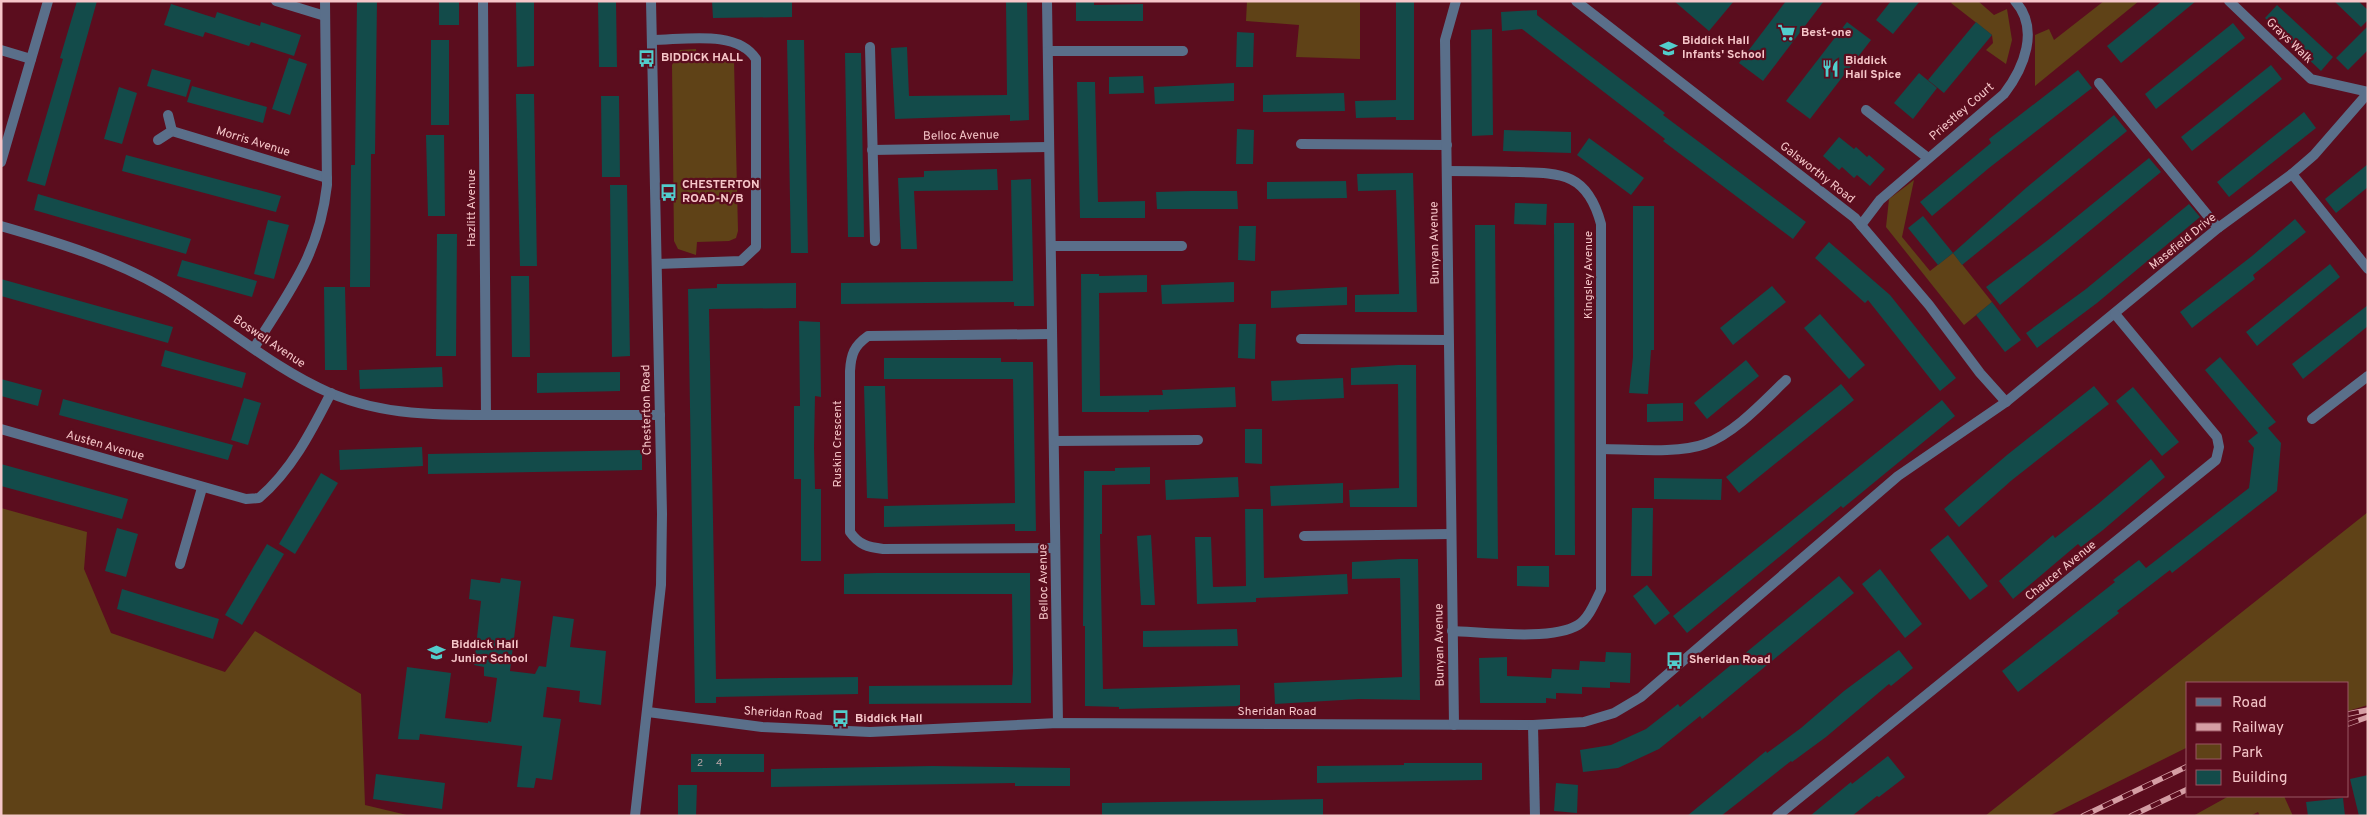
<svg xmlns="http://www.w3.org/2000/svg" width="2369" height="817" viewBox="0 0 2369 817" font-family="Overpass,sans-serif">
  <rect width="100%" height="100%" fill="#5b0d1e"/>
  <g fill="#5f4217">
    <polygon points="1247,1 1360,1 1360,59 1296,57 1299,25 1246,21"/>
    <polygon points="1953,1 1978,1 1994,15 2007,9 2012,40 2006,64 1986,50 1993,43 1992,35 1951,3"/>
    <polygon points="2104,1 2139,1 2035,86 2035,35 2049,29 2054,40"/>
    <polygon points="696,49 697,60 723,58 734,61 738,231 736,238 729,241 697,242 696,255 678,249 674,241 672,65 680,50"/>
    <polygon points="1914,180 1902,237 1930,271 1953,253 1992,302 1964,325 1886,227 1889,199"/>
    <polygon points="1,508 87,532 84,569 111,633 225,672 255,631 361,694 365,805 411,816 1,816"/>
    <polygon points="2368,512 2368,705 2348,711 2348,683 2188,683 2188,747 2049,816 1985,816"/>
    <polygon points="2229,796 2284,796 2293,816 2260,816 2258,812 2250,816 2193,816"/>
  </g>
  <g fill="#134b4a">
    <polygon points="77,1 97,1 45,186 27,181 63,59 60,58"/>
    <polygon points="357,1 377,1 375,154 371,154 370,287 350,287 351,165 355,165"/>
    <rect x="439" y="1" width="20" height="24"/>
    <polygon points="516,1 534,1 534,66 517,67"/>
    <polygon points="598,1 616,1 617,67 599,67"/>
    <polygon points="712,1 792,1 792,17 713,18"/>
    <polygon points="1006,1 1027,1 1029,120 1010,121 1010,115 895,119 891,48 907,47 909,96 1007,95"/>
    <polygon points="1076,1 1094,1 1094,5 1143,4 1143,21 1076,21"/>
    <polygon points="1396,1 1414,1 1414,120 1396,120 1396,117 1356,118 1355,101 1396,100"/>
    <polygon points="1674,1 1734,1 1709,31"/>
    <polygon points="1786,1 1824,1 1763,81 1739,63"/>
    <polygon points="1891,1 1920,1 1893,34 1876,20"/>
    <polygon points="2162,1 2196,1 2121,63 2107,46"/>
    <polygon points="2334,1 2358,1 2368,10 2368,20 2361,27"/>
    <polygon points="171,4 215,18 217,12 260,26 261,22 301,35 294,56 251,42 249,46 205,32 203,37 164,25"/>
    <polygon points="2277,5 2333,57 2321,71 2265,18"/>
    <polygon points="1537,10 1537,15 1665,113 1663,115 1806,222 1793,239 1663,141 1665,139 1522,29 1502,31 1501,12"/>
    <polygon points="1847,22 1871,40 1810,119 1786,101"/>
    <polygon points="1976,22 1992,35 1944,93 1928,80"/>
    <polygon points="2233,23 2245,38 2156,109 2145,94"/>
    <polygon points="2368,26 2368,50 2348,70 2336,58"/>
    <polygon points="1492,29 1493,135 1472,136 1471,30"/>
    <polygon points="1237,32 1254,33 1253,67 1236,67"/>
    <rect x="431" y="40" width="18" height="85"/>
    <polygon points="787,40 804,40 808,253 791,253"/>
    <polygon points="845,53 861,53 864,237 848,237"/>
    <polygon points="289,58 307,64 290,115 272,109"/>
    <polygon points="2271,65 2282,79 2192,151 2181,137"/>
    <polygon points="152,69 191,80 186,97 147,86"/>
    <polygon points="2078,70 2092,88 1989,168 1932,216 1920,202 1991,143 1989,139"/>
    <polygon points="1919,73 1937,88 1913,119 1894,103"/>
    <polygon points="1143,76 1144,93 1109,94 1109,77"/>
    <polygon points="1077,82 1095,82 1098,202 1145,201 1145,218 1080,218"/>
    <polygon points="1234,83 1234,101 1155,104 1154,87"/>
    <polygon points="192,86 267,107 263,123 187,102"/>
    <polygon points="119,87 137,93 122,144 104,139"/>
    <polygon points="1344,93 1345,111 1263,112 1263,95"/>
    <polygon points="516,94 534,94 537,266 520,266"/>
    <polygon points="601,96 619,96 620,177 602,177"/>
    <polygon points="2304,112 2316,128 2229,197 2217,182"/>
    <polygon points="2114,115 2127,131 1962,265 1953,253 2026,188"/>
    <polygon points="1237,129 1254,130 1253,164 1236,164"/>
    <polygon points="1504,130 1571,132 1571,153 1503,151"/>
    <polygon points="426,135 444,135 445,216 428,216"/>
    <polygon points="1839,137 1854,149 1856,147 1867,157 1869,155 1885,169 1870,186 1857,175 1854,178 1842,167 1839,170 1823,156"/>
    <polygon points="1589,138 1644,178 1631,195 1577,155"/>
    <polygon points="126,155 281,196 276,212 122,171"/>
    <polygon points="2149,158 2161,172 2000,305 1986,287 2048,240"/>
    <polygon points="2368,164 2368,187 2336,213 2325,199"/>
    <polygon points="997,169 998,190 914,191 917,249 901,249 898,178 924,177 924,171"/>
    <polygon points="1413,173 1417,312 1355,312 1355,295 1399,294 1396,190 1358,191 1357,174"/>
    <polygon points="1031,179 1034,306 1014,306 1014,302 841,304 841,283 1013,281 1011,180"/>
    <polygon points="1346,181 1347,198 1267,199 1267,182"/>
    <polygon points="610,185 627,185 630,356 612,357"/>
    <polygon points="1191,191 1237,191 1238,209 1157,209 1156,192"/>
    <polygon points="38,194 191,239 186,254 34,210"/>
    <polygon points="1515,203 1547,204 1546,225 1514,224"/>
    <polygon points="2189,204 2200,217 2097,303 2037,348 2026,333 2086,289"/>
    <polygon points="1633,206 1654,206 1654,350 1651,350 1648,394 1629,393 1633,357"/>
    <polygon points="1923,216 1953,253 1938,265 1908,228"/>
    <polygon points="2295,219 2306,232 2253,275 2255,279 2192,328 2180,312 2252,256"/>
    <polygon points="268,220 289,225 274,279 254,274"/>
    <polygon points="1554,223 1574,223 1575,555 1555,555"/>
    <polygon points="1475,225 1495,225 1498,559 1477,558"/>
    <polygon points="1239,226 1256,226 1255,261 1238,260"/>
    <polygon points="437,234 457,234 456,356 436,356"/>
    <polygon points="1829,242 1890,295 1956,378 1940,391 1868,300 1865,303 1815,258"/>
    <polygon points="182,260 257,281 252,297 177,276"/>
    <polygon points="2330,264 2340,277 2257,346 2246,332"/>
    <polygon points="1081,274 1099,274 1099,276 1147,275 1147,292 1099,293 1100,396 1163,395 1162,390 1235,387 1236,407 1149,410 1149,412 1082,412"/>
    <polygon points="511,276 529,276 530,357 512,357"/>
    <polygon points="1,279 173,327 168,343 1,296"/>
    <polygon points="1234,282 1234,302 1162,304 1161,285"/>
    <polygon points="796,283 796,308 709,309 716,679 858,677 858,694 716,697 716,703 695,703 688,289 717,288 717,284"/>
    <polygon points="1772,286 1786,302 1733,345 1720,328"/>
    <polygon points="324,287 345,287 347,370 325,370"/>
    <polygon points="1347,287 1347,305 1271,308 1271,291"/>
    <polygon points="1992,302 2021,340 2005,352 1976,315"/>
    <polygon points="2368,305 2368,326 2303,379 2292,364"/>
    <polygon points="1820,314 1865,365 1849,379 1804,328"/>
    <polygon points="799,321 820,322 821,397 815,396 814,447 815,489 821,489 821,561 801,561 801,479 794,479 794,406 800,406"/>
    <polygon points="1239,324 1256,324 1255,359 1238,358"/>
    <polygon points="165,350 246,373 242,388 161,366"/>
    <polygon points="2220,357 2276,422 2268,428 2281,443 2277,491 2172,573 2170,570 2117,611 2119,613 2018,692 2002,671 2115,582 2113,580 2139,560 2146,568 2249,488 2254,448 2248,441 2258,433 2205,370"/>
    <polygon points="884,358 1001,358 1001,362 1033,362 1036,531 1015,531 1015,524 884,527 884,506 1015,503 1013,379 884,379"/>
    <polygon points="1746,360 1759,376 1707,419 1694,403"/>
    <polygon points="1398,365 1416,365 1417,507 1350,507 1349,490 1399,488 1398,384 1351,385 1351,368"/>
    <polygon points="442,367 443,387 360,389 359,370"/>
    <polygon points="620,372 620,391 537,393 537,373"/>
    <polygon points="1343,378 1344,398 1272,401 1271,381"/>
    <polygon points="1,379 42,390 38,406 1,396"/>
    <polygon points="1841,384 1854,400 1739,493 1726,477"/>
    <polygon points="864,386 885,386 888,499 867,498"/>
    <polygon points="2094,386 2109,404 2012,480 1959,527 1944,509 2007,455"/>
    <polygon points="2133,387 2179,442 2162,456 2116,401"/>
    <polygon points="244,398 261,403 248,445 231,440"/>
    <polygon points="63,399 233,445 228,460 59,415"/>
    <polygon points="1942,400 1955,416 1843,508 1841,506 1687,633 1673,616"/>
    <polygon points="1683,403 1683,421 1647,422 1647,404"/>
    <polygon points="1245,429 1262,429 1262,464 1245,463"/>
    <polygon points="422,447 423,466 340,470 339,450"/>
    <polygon points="642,450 642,470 428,474 428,454"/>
    <polygon points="2151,459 2165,477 2103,530 2081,547 2078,544 2013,599 1999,581 2053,535 2055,538 2098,504"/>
    <polygon points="1,464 128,499 122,519 1,486"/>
    <polygon points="1150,467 1150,484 1102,485 1102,534 1100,534 1103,689 1240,685 1240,706 1119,709 1119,707 1085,706 1085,626 1083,626 1084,471 1115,471 1115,468"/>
    <polygon points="321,473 338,483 295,554 279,544"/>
    <polygon points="1238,477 1239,497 1166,500 1165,480"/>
    <polygon points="1654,478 1722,479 1721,500 1654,499"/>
    <polygon points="1343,483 1343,503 1271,506 1270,486"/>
    <polygon points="1632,508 1653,508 1652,576 1631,576"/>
    <polygon points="1245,509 1263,509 1264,578 1347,574 1348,594 1256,598 1256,602 1197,604 1195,537 1211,537 1213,587 1246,586"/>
    <polygon points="117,528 138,534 126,577 105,571"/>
    <polygon points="1151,535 1155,605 1141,605 1137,536"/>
    <polygon points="1948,535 1988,586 1970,600 1930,550"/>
    <polygon points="267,544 284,554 242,625 225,615"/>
    <polygon points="1400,559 1418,559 1420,700 1359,699 1275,704 1274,683 1402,677 1400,578 1352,579 1352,562"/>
    <polygon points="1517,566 1549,566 1549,587 1517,586"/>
    <polygon points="1880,569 1922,624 1905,638 1862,584"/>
    <polygon points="876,573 1030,573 1031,703 869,704 869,686 1012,685 1013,671 1012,594 844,594 844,574"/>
    <polygon points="1839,576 1854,593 1702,719 1700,716 1659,749 1618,768 1583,772 1580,750 1611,745 1646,729 1678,704 1680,707"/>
    <polygon points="501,578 521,581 510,671 535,674 539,666 546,667 553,616 574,619 570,647 606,651 601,705 579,702 580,691 547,687 543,717 561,719 552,780 536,778 534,788 517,787 522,746 420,734 419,740 398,739 407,667 451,673 445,718 488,723 488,721 491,722 497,678 484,676 484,667 474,665 481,601 469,599 471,579 500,583"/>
    <polygon points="1647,585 1670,613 1655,625 1633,596"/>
    <polygon points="122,589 219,619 213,639 117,609"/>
    <polygon points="1237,629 1238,646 1143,647 1143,631"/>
    <polygon points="1899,650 1913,668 1891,686 1889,684 1826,737 1792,762 1791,761 1721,816 1687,816 1766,751 1767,753 1801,728 1844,691"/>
    <polygon points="1606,652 1631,653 1630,683 1610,682 1610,688 1582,687 1582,694 1556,693 1556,699 1546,698 1546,703 1480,703 1479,658 1507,657 1507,676 1551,678 1552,669 1579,670 1580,661 1605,662"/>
    <rect x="691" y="754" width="73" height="18"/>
    <polygon points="1888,756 1905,777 1879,797 1877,796 1852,816 1810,816 1851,782 1852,784"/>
    <polygon points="1404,763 1482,763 1482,780 1317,783 1317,766 1404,765"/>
    <polygon points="932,766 1070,768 1070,786 1015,786 1015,783 771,787 771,769"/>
    <polygon points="376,774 445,783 442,809 373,799"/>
    <polygon points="2368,775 2368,816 2359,816 2350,779"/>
    <polygon points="1556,783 1578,785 1577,813 1554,811"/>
    <polygon points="678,785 697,785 696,816 678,816"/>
    <polygon points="2343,798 2345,816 2308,816 2306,802"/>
    <polygon points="1323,799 1323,816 1102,816 1102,803"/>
  </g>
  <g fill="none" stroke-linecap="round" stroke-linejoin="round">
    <g stroke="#5a6f8a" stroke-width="10">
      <polyline points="276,1 325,16"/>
      <polyline points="483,1 486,415"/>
      <polyline points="1047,1 1058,723"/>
      <polyline points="1576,1 1855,218 1929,305 1980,373 2006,402"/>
      <polyline points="2229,1 2311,79 2368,92"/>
      <path d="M 652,40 C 683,40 737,29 756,59 L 756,247 L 741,261 L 657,264"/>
      <polyline points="870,47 875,241"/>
      <polyline points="1,50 31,59"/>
      <polyline points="1048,51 1183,51"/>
      <polyline points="2099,83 2218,228"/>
      <polyline points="1866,110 1928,158"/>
      <polyline points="172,131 327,178"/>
      <polyline points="158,140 172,131 168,115"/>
      <polyline points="1301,144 1447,145"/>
      <polyline points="872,150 1049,147"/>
      <polyline points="1,162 48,1"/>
      <path d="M 1447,171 C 1469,171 1491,171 1512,172 C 1560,173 1587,171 1601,224 L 1601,590 C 1595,602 1589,618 1578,625 C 1552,641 1483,632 1452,631"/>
      <polyline points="2292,174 2368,269"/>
      <path d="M 1861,225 L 1880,200 L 2004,94 C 2024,68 2040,29 2015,1"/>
      <path d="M 1,226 C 57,242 113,259 163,288 C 220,321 270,367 330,393 C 389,418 450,415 512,415 C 562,415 611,415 660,415"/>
      <polyline points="1051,246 1182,246"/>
      <path d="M 1052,334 L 868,336 C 854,346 851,354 850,371 L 850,532 C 859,545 868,547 883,549 L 1055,548"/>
      <polyline points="1301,339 1448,340"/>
      <path d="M 254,348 C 290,290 319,255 327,185 L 325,1"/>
      <polyline points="2312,419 2368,376"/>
      <path d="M 1,429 L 246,499 L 259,498 C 292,470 312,430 331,393"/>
      <polyline points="1054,441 1198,440"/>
      <path d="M 1601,449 C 1630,449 1678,454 1705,444 C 1735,433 1763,402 1786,380"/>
      <polyline points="1304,536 1451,534"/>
      <polyline points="180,564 202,488"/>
      <polyline points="648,712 762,727 870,732 1058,723 1533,725 1584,722 1614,713 1641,697 1898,476 2006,402 2218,228 2292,174 2314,155 2368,93"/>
      <polyline points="1454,725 1445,40 1456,1"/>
      <polyline points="1533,725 1535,816"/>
      <polyline points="635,816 661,585 662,514 651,1"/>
      <polyline points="1777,816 2216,460 2219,447 2217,437 2115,314"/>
    </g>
    <defs>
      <g id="rail">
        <polyline points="2348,714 2368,710"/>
        <polyline points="2348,724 2368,717"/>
        <polyline points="2083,816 2188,766"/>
        <polyline points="2131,816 2188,789"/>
      </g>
    </defs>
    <use href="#rail" stroke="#d59ea4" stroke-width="5.5"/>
    <use href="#rail" stroke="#5b0d1e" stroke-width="4" stroke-dasharray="11" stroke-linecap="butt"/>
  </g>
  <defs>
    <symbol id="supermarket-bare" viewBox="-9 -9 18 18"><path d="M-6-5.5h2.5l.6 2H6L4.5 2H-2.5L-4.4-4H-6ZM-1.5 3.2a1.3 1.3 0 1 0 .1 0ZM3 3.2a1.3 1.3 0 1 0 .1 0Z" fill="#52cdcc" stroke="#5b0d1e" stroke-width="2.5" paint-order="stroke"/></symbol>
    <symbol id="school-bare" viewBox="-9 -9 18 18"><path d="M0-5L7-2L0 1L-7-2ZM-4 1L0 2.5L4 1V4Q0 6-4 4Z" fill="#52cdcc" stroke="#5b0d1e" stroke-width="2.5" paint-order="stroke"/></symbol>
    <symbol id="bus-bare" viewBox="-9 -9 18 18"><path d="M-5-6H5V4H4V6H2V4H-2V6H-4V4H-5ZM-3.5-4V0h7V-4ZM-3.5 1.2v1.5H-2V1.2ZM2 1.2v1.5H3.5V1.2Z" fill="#52cdcc" stroke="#5b0d1e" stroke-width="2.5" paint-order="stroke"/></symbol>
    <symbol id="restaurant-bare" viewBox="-9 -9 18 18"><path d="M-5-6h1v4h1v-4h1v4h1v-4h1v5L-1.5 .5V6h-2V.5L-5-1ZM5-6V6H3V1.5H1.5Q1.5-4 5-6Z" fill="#52cdcc" stroke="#5b0d1e" stroke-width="2.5" paint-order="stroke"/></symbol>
  </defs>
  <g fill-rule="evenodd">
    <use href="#supermarket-bare" x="1774" y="20" width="25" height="25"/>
    <use href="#school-bare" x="1656" y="36" width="25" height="25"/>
    <use href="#bus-bare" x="634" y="46" width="25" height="25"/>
    <use href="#restaurant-bare" x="1818" y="56" width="25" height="25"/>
    <use href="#bus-bare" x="656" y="180" width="25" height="25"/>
    <use href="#school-bare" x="424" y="640" width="25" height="25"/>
    <use href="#bus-bare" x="1662" y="648" width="25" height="25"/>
    <use href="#bus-bare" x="828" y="706" width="25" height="25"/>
  </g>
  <g text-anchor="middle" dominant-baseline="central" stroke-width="4.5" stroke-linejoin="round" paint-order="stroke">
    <g font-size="10" fill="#bda7a9">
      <text x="700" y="763">2</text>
      <text x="719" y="763">4</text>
    </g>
    <g font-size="12" font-weight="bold" fill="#f6c6c9" stroke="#5b0d1e" text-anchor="start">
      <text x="1801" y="33">Best-one</text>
      <text x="1682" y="41">Biddick Hall<tspan x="1682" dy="14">Infants' School</tspan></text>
      <text x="661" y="58">BIDDICK HALL</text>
      <text x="1845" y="61">Biddick<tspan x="1845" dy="14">Hall Spice</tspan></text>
      <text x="682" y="185">CHESTERTON<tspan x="682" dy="14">ROAD-N/B</tspan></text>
      <text x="451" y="645">Biddick Hall<tspan x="451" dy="14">Junior School</tspan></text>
      <text x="1689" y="660">Sheridan Road</text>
      <text x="855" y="719">Biddick Hall</text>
    </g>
    <g font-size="12" fill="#f6c6c9" stroke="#5b0d1e">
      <text transform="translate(2289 41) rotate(44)">Grays Walk</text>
      <text transform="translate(1962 112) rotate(-41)">Priestley Court</text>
      <text transform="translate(961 136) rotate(-1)">Belloc Avenue</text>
      <text transform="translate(253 142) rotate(17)">Morris Avenue</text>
      <text transform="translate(1817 173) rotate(38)">Galsworthy Road</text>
      <text transform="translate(472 208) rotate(-90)">Hazlitt Avenue</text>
      <text transform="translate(2183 242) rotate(-39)">Masefield Drive</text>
      <text transform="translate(1435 243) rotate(-91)">Bunyan Avenue</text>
      <text transform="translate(1589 275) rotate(-90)">Kingsley Avenue</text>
      <text transform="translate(269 342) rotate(34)">Boswell Avenue</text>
      <text transform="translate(647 410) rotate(-91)">Chesterton Road</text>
      <text transform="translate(838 444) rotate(-90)">Ruskin Crescent</text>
      <text transform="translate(105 446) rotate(16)">Austen Avenue</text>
      <text transform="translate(2061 571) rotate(-39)">Chaucer Avenue</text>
      <text transform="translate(1044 582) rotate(-91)">Belloc Avenue</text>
      <text transform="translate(1440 645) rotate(-91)">Bunyan Avenue</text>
      <text x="1277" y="712">Sheridan Road</text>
      <text transform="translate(783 714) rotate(4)">Sheridan Road</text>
    </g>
  </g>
  <rect width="2369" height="817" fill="none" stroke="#f6c6c9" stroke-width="5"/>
  <rect x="2186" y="682" width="162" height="115" fill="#5b0d1e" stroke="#995762"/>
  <rect x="2196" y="698" width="25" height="8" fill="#5a6f8a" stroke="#995762"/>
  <text x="2232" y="707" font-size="15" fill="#f6c6c9">Road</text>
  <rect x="2196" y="723" width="25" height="8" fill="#d59ea4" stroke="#995762"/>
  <text x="2232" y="732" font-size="15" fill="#f6c6c9">Railway</text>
  <rect x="2196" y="744" width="25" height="15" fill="#5f4217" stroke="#995762"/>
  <text x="2232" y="757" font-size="15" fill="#f6c6c9">Park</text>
  <rect x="2196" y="770" width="25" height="15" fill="#134b4a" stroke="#995762"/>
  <text x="2232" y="782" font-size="15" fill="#f6c6c9">Building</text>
</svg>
